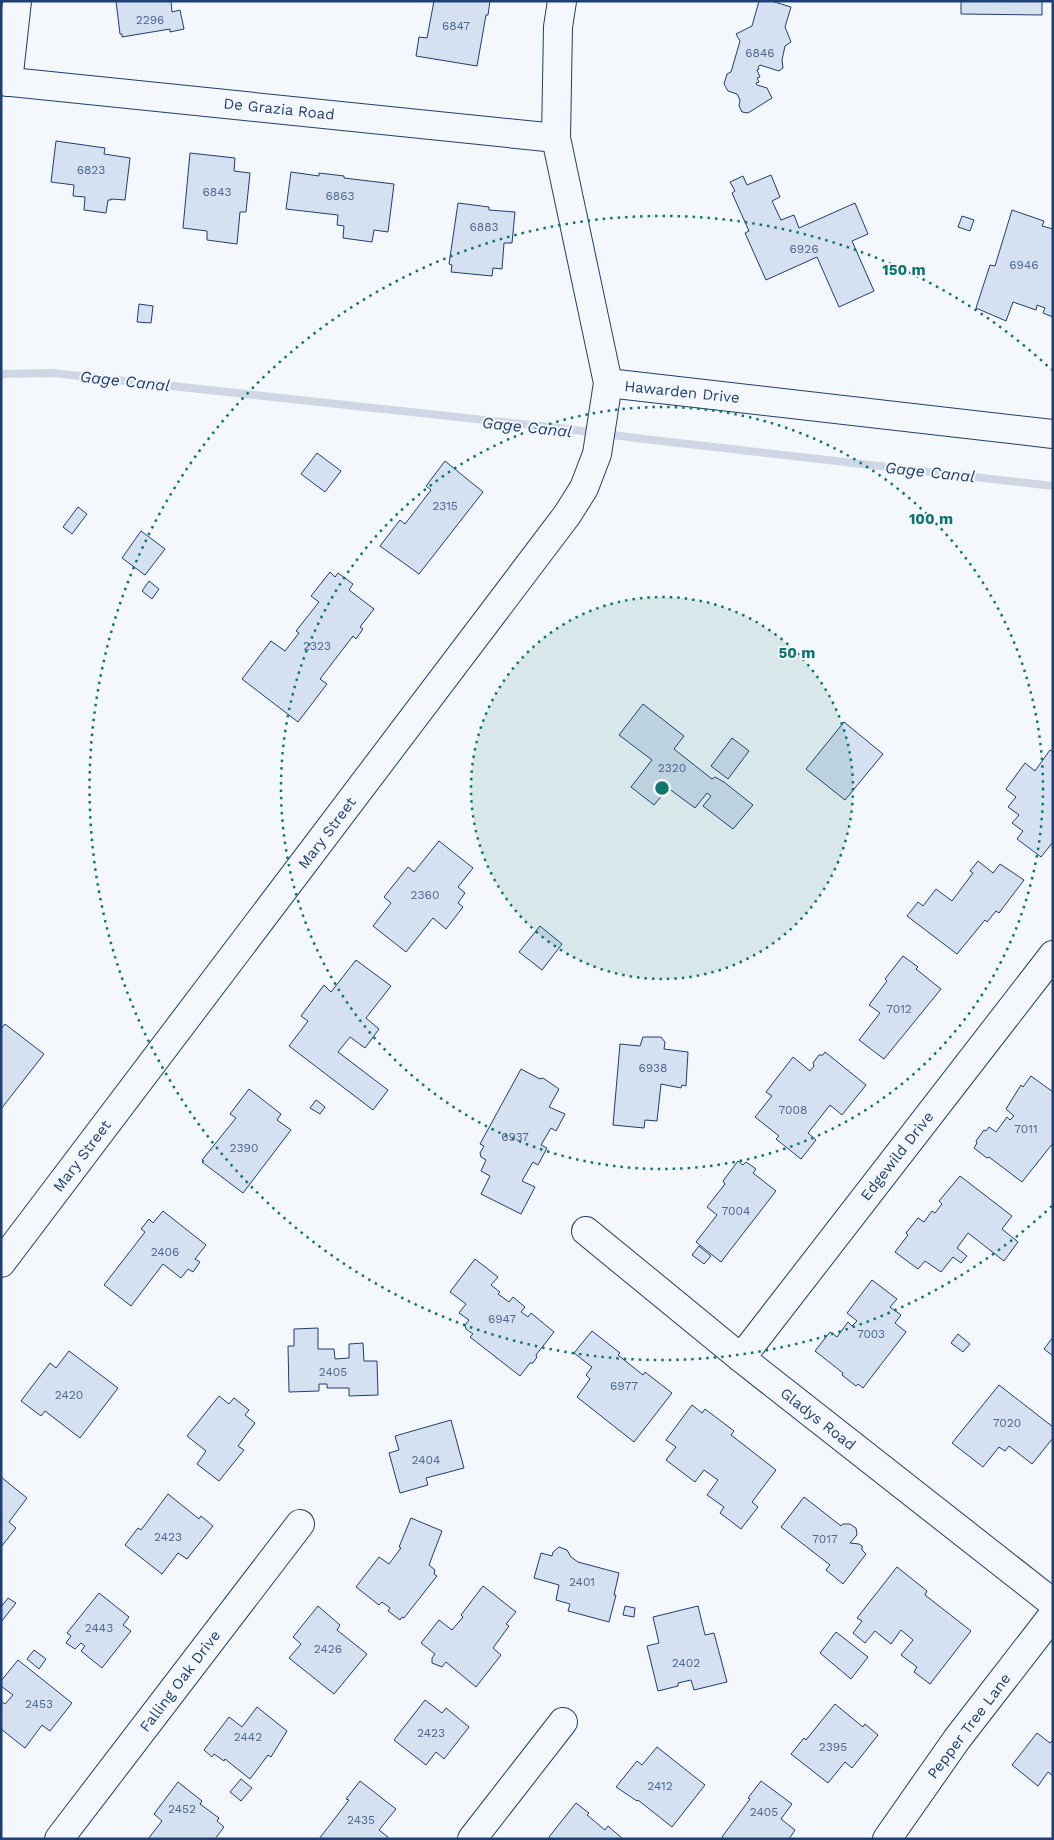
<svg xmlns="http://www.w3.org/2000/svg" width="1054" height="1840" viewBox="0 0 1054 1840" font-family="'Work Sans',sans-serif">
  <rect width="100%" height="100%" fill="#f4f7fb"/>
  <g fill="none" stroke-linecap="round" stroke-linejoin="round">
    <polyline stroke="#cfd7e4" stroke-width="8" points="1,374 52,373 559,428 644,439 1053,486"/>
  </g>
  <g fill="#d5e0f0" stroke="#1d3f73">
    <polygon points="116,1 171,1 172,12 180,10 184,29 170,32 170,29 122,37 122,34 120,34"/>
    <polygon points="434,1 490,1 488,15 486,15 477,66 416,56 419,37 427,38"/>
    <polygon points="759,1 771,1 791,7 785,27 791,42 785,46 782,60 783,68 779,71 760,65 758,67 759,69 757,70 760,77 757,78 759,82 756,83 757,85 767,88 772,98 748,113 742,112 739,106 740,100 737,94 728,91 724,84 727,74 731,72 740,41 736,34 752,26"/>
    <polygon points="961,1 1042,1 1042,15 961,14"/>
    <polygon points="56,141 105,148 104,154 130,158 125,200 111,199 111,200 108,200 106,213 84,210 85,197 73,196 74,185 51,182"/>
    <polygon points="190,153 235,158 234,171 250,173 246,212 240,212 237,244 207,240 207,231 183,228"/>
    <polygon points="291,172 319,176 319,173 344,176 344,178 394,184 388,232 374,230 372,242 343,238 344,226 337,225 338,215 286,209"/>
    <polygon points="771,175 780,197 772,201 781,220 794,215 799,228 855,203 868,234 852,241 874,291 839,307 817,257 766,280 745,233 749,231 732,193 735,191 730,182 743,176 747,185"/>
    <polygon points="458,203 489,207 489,210 515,212 512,243 504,243 502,269 493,268 492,276 451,272 452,265 449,264"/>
    <polygon points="1012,210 1044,221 1042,226 1053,229 1053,317 1043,313 1045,308 1037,305 1036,310 1013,302 1006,321 976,308 990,265 995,266"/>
    <polygon points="962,216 974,220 970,231 958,227"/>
    <polygon points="139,304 153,306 151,323 137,322"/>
    <polygon points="317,453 341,471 325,492 301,474"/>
    <polygon points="445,461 483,492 419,574 380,546 400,520 405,524 431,490 426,486"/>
    <polygon points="78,507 87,514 72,534 63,527"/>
    <polygon points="141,531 165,549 145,575 122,558"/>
    <polygon points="330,572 335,577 338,573 353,584 349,590 374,609 360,627 363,629 356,639 353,636 320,679 327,684 298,722 242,679 271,641 285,651 299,633 296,631 319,602 311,596"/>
    <polygon points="149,581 159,589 152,599 142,591"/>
    <polygon points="643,704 684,736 674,749 712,779 715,777 724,782 753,805 733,829 703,806 711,796 707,793 695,808 668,788 654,805 631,787 652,760 619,735"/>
    <polygon points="844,722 883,754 845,800 806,769"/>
    <polygon points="732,738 749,751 728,779 711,766"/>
    <polygon points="1050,750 1053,752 1053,842 1041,857 1017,839 1023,831 1012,823 1019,815 1008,807 1016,797 1006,789 1025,763 1035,771"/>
    <polygon points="439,841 473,868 458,887 465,893 458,903 463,907 446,929 433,918 406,952 373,926 391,903 384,897 408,867 414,872"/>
    <polygon points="978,861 993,873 1000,864 1024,880 999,913 996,911 987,922 985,920 957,954 907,916 918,902 923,906 936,889 952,901 973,873 970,871"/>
    <polygon points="540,926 562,944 542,970 519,952"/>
    <polygon points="903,956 918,967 916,969 941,989 884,1059 859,1040 880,1013 869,1005 887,981 885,979"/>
    <polygon points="356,960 391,986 366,1018 379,1029 365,1048 350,1037 338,1052 388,1090 373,1110 289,1046 308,1021 301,1016 324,985 331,992"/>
    <polygon points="5,1024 44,1054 1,1109 1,1029"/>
    <polygon points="643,1037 661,1037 665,1042 664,1049 688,1052 686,1086 682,1085 681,1088 661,1084 657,1121 645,1120 644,1128 613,1125 620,1044 640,1046"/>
    <polygon points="825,1052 866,1085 842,1115 830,1105 808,1133 816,1140 801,1159 776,1139 779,1136 755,1117 772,1096 766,1092 793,1057 810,1071 814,1066 813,1063 819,1055 823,1055"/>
    <polygon points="521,1069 540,1079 543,1078 559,1089 549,1107 565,1114 556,1131 551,1128 541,1145 547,1148 538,1165 533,1162 522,1181 535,1187 521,1214 481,1194 490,1176 481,1171 486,1160 481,1157 480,1153 484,1146 480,1144"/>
    <polygon points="1031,1076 1053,1092 1053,1143 1022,1182 989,1157 987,1158 974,1148 977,1143 976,1141 984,1130 986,1131 989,1127 996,1132 1007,1117 1010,1120 1014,1116 1006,1109 1021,1085 1023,1087"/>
    <polygon points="249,1089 281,1114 277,1120 291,1130 243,1193 202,1162 204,1161 202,1160 236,1118 230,1114"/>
    <polygon points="316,1100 325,1107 320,1114 310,1108"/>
    <polygon points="738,1161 743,1165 746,1162 756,1169 753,1173 776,1191 721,1262 696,1242 717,1215 707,1207 725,1184 723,1181"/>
    <polygon points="960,1176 1012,1216 1002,1229 1018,1242 1004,1261 968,1233 957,1248 967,1256 961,1263 953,1257 941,1272 925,1261 918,1269 895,1252 908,1235 906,1233 918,1218 924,1222 932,1211 935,1213 942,1204 939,1201"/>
    <polygon points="163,1211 206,1245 195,1259 200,1262 193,1272 188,1269 181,1278 163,1264 131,1306 104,1285 145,1232 141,1229 149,1219 153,1223"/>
    <polygon points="699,1246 711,1256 704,1264 692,1255"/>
    <polygon points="475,1259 498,1277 491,1285 500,1292 498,1294 509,1302 513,1297 525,1307 521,1312 528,1317 531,1313 554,1332 536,1355 537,1357 533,1363 530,1363 520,1376 470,1337 473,1334 466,1329 465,1325 469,1320 459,1313 466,1304 450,1292"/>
    <polygon points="872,1280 897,1299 890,1307 901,1315 895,1323 906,1332 863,1388 858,1384 856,1386 842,1375 843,1373 815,1351 830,1332 837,1337 848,1322 852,1326 857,1321 847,1313"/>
    <polygon points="318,1328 318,1349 334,1349 335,1359 349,1358 349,1344 363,1343 364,1361 377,1361 378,1395 349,1396 349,1388 327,1388 327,1384 319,1384 319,1391 289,1392 288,1346 294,1346 294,1329"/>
    <polygon points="592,1331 620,1353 618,1355 643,1375 645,1372 672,1393 634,1442 577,1397 590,1379 586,1375 592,1367 574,1353"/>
    <polygon points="958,1334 970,1344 963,1352 951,1343"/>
    <polygon points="1053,1337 1053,1356 1044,1349"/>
    <polygon points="69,1351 118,1388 80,1438 45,1411 41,1416 21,1401 50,1363 56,1368"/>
    <polygon points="999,1385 1053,1427 1053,1438 1032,1464 1009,1446 1005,1451 999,1447 983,1467 952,1443"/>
    <polygon points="219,1396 229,1404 234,1398 249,1410 245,1415 255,1423 238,1446 244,1450 219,1481 197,1464 206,1451 187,1436"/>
    <polygon points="692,1405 702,1413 705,1409 734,1431 731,1435 776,1470 752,1502 758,1507 741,1529 720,1513 724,1507 707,1495 718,1480 704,1470 695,1482 666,1460 676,1447 666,1440"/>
    <polygon points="451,1420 464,1468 426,1478 428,1485 400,1493 389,1453 399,1450 395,1436"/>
    <polygon points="1,1477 27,1498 9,1522 16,1528 1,1547"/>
    <polygon points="168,1494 199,1519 201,1516 213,1526 187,1559 178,1553 162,1574 125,1545 138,1528 141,1530"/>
    <polygon points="804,1497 841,1526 843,1524 850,1524 856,1528 857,1535 850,1543 859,1544 862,1546 862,1550 866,1554 843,1584 826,1570 830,1565 781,1527"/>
    <polygon points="411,1518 442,1531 429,1565 435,1570 434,1574 437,1576 404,1618 402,1617 400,1620 388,1611 390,1608 382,1602 379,1605 356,1587 379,1557 389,1564 401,1548 399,1547"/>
    <polygon points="559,1547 567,1550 571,1557 578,1562 619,1573 614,1595 616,1595 609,1622 568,1611 570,1604 556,1600 559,1585 534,1578 541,1553 552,1556 553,1552"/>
    <polygon points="897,1567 927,1591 925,1595 971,1631 930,1684 914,1672 917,1667 901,1655 913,1640 901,1630 891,1644 875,1631 865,1643 853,1633 862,1621 857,1618"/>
    <polygon points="483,1586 516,1612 506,1624 509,1626 493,1648 501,1655 476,1687 446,1662 442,1667 432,1663 432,1658 435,1654 421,1643 439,1620 452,1630 463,1617 461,1615"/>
    <polygon points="99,1593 129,1617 123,1625 131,1631 102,1668 81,1651 85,1646 81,1643 75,1649 66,1643 71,1636 67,1633"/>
    <polygon points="8,1598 16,1603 1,1622 1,1607"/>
    <polygon points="318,1606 340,1625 337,1630 367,1654 334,1694 289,1658 301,1644 293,1637"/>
    <polygon points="625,1606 635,1608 634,1617 623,1615"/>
    <polygon points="698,1606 705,1635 714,1633 727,1682 694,1690 691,1680 678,1683 678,1686 658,1691 647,1646 659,1643 653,1617"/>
    <polygon points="836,1632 868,1657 851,1679 820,1653"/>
    <polygon points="34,1650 46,1659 39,1669 27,1659"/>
    <polygon points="18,1660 72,1703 50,1731 42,1725 25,1748 1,1729 1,1701 5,1704 13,1695 1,1686 1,1681"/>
    <polygon points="425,1700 442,1713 446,1708 469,1727 444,1759 436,1752 426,1765 394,1740"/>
    <polygon points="835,1704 863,1727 865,1724 878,1735 852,1768 845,1762 828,1783 791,1754 804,1738 806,1740"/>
    <polygon points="257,1707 287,1731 271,1757 268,1755 250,1779 225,1759 224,1761 214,1754 212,1757 204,1750 229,1717 242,1727"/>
    <polygon points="1037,1733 1050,1743 1053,1740 1053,1776 1048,1772 1038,1786 1012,1765"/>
    <polygon points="657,1747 705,1785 672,1827 638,1800 637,1801 616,1787 637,1761 642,1765"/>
    <polygon points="241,1779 252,1788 241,1801 230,1792"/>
    <polygon points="360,1781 396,1809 379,1830 388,1837 387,1839 319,1839 349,1800 346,1799"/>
    <polygon points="761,1781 792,1804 781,1819 795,1830 789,1839 724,1839 722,1837 750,1799 748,1798"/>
    <polygon points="178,1782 202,1801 200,1804 219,1818 217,1821 224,1827 215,1839 148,1839 162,1821 154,1814"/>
    <polygon points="576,1803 589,1813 587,1815 605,1830 608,1826 623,1839 551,1839 549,1837"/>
  </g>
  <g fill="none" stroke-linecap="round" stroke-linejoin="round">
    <defs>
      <g id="minor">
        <polyline points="1,81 556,138"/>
        <polyline points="8,82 17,1"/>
        <polyline points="608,383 1053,434"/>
        <polyline points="586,1231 741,1358 1053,1603"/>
        <polyline points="1,1263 567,515 584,488 597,454 608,383 556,138 558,27 562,1"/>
        <polyline points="741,1358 1053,955"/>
        <polyline points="59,1839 300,1524"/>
        <polyline points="472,1839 563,1722"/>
        <polyline points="887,1839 957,1739 1053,1615"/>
      </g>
    </defs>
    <use href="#minor" stroke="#1d3f73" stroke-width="30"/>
    <use href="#minor" stroke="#f4f7fb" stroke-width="28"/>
  </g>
  <circle cx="662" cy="788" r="191" fill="#0f766e" fill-opacity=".12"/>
  <g fill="none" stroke="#0f766e" stroke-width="2.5" stroke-dasharray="2.5 5">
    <circle cx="662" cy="788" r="191"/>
    <circle cx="662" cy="788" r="381"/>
    <path d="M1052 1206A572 572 0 1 1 1052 370"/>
  </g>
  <g text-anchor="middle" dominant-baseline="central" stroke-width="4" stroke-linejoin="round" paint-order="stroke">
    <g font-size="12" fill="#4b6792">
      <text x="150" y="20">2296</text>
      <text x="456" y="26">6847</text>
      <text x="760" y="53">6846</text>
      <text x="91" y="170">6823</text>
      <text x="217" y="192">6843</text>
      <text x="340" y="196">6863</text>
      <text x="484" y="227">6883</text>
      <text x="804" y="249">6926</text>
      <text x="1024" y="265">6946</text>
      <text x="445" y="506">2315</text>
      <text x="317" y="646">2323</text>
      <text x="672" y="768">2320</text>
      <text x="425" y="895">2360</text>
      <text x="899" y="1009">7012</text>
      <text x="653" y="1068">6938</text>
      <text x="793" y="1110">7008</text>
      <text x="1026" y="1129">7011</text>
      <text x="515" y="1137">6937</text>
      <text x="244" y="1148">2390</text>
      <text x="736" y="1211">7004</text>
      <text x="165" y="1252">2406</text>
      <text x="502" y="1319">6947</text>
      <text x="871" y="1334">7003</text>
      <text x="333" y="1372">2405</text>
      <text x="624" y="1386">6977</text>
      <text x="69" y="1395">2420</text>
      <text x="1007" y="1423">7020</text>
      <text x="426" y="1460">2404</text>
      <text x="168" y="1537">2423</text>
      <text x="825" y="1539">7017</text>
      <text x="582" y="1582">2401</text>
      <text x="99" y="1628">2443</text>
      <text x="328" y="1649">2426</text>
      <text x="686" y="1663">2402</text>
      <text x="39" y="1704">2453</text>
      <text x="431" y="1733">2423</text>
      <text x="248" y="1737">2442</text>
      <text x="833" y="1747">2395</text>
      <text x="660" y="1786">2412</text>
      <text x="182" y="1809">2452</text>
      <text x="764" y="1812">2405</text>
      <text x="361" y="1820">2435</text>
    </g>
    <g font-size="15" fill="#1d3f73" stroke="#f4f7fb">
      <text transform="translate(279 109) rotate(6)">De Grazia Road</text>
      <text transform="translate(682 392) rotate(6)">Hawarden Drive</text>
      <text transform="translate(327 833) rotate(-53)">Mary Street</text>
      <text transform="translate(82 1156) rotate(-53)">Mary Street</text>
      <text transform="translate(897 1156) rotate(-52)">Edgewild Drive</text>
      <text transform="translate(818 1419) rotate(38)">Gladys Road</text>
      <text transform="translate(180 1681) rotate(-53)">Falling Oak Drive</text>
      <text transform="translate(969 1726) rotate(-53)">Pepper Tree Lane</text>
    </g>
    <g font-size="16" font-style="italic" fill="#1d3f73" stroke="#f4f7fb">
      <text transform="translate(125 381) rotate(6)">Gage Canal</text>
      <text transform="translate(527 427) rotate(6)">Gage Canal</text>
      <text transform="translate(930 472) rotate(6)">Gage Canal</text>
    </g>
  </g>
  <circle cx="662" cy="788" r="8" fill="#0f766e" stroke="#f4f7fb" stroke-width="2.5"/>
  <g font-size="15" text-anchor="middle" font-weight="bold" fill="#0f766e" stroke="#f4f7fb" stroke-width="4" stroke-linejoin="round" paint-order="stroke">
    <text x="904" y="275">150 m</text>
    <text x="931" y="524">100 m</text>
    <text x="797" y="658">50 m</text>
  </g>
  <rect width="1054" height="1840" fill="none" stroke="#1d3f73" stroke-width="5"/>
</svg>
